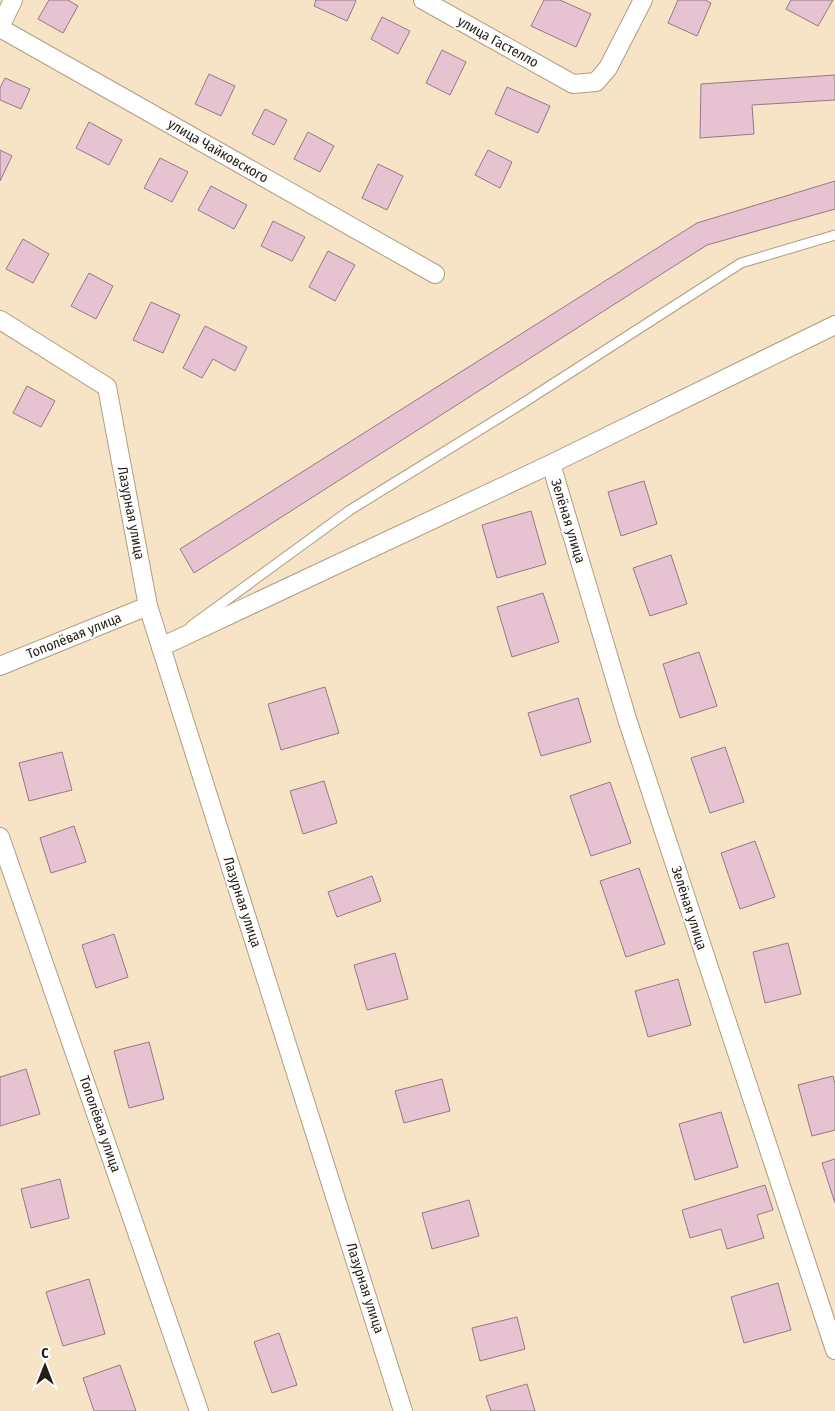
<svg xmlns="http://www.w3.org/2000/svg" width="835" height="1411" viewBox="0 0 835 1411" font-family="'Fira Sans Condensed',sans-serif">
  <rect width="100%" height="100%" fill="#f7e4c6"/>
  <g fill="#e7c3d2" stroke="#977785">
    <polygon points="49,0 68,0 78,6 63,33 38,19"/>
    <polygon points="316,0 355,0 356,1 347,21 314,6"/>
    <polygon points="544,0 560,0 591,14 576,47 531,26"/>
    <polygon points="678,0 705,0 711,3 697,36 668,23"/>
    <polygon points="791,0 833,0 818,26 786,9"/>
    <polygon points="382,17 410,31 398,54 371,39"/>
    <polygon points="442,50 466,62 450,95 426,83"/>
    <polygon points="209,74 235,86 221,116 195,104"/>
    <polygon points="835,75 835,100 752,105 754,134 700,138 701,84"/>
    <polygon points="5,78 30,89 21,109 0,100 0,88"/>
    <polygon points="507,87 550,106 538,133 495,114"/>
    <polygon points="265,109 287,120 274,145 252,134"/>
    <polygon points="89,122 122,140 109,165 76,148"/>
    <polygon points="308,132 334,146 320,172 294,159"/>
    <polygon points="0,150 12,156 0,181"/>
    <polygon points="488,150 512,162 500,188 475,175"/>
    <polygon points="160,158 188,172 172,202 144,188"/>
    <polygon points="378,164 403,176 387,210 362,198"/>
    <polygon points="835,181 835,209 707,245 194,573 180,549 697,223"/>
    <polygon points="211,186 247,205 234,229 198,210"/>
    <polygon points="273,221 305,237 292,261 261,246"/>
    <polygon points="23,239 49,254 33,283 6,269"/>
    <polygon points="328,251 355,265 335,301 309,287"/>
    <polygon points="89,273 113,286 96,319 71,306"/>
    <polygon points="151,302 180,315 163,353 133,340"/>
    <polygon points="205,326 247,347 235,371 213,359 202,378 183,368"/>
    <polygon points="27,386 55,401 41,427 13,413"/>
    <polygon points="644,481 657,524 621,536 608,492"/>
    <polygon points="531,511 546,564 497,578 482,525"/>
    <polygon points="671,555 687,604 650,616 633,568"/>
    <polygon points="543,593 559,642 512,657 497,607"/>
    <polygon points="699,652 717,706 680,718 663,664"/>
    <polygon points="325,687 339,733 281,750 268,704"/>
    <polygon points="578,698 591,742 541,756 528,713"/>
    <polygon points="725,747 744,802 710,813 691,758"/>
    <polygon points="62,752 72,790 29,801 19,763"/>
    <polygon points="324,781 337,823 303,834 290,791"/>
    <polygon points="610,782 631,843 591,856 570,796"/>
    <polygon points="74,826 86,862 51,873 40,838"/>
    <polygon points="755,841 775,897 740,909 721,853"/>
    <polygon points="639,868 665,944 626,957 600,881"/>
    <polygon points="372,876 381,901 337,917 328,892"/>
    <polygon points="114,934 128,977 96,988 82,945"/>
    <polygon points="788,943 801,994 765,1003 753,952"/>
    <polygon points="395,953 408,999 367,1010 354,965"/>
    <polygon points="678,979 691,1025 648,1037 635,991"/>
    <polygon points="149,1042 164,1099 129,1108 114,1051"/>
    <polygon points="26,1069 40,1114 0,1126 0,1077"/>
    <polygon points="833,1076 835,1084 835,1130 812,1136 798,1085"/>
    <polygon points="442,1079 450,1111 404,1123 395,1091"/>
    <polygon points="721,1112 738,1167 695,1180 679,1124"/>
    <polygon points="835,1159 835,1203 822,1163"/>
    <polygon points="60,1179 69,1218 31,1228 21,1189"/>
    <polygon points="765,1185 773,1210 757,1215 764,1238 727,1249 721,1229 690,1238 682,1210"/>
    <polygon points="469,1200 479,1236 432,1249 422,1213"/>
    <polygon points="89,1279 105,1334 63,1346 46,1292"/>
    <polygon points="778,1283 791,1330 744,1343 731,1297"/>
    <polygon points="517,1317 525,1349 480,1361 472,1328"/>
    <polygon points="279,1333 297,1385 272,1393 254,1342"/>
    <polygon points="120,1365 136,1411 94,1411 83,1378"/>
    <polygon points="527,1384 535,1411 491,1411 486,1396"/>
  </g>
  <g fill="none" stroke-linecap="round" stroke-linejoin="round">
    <defs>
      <polyline id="lane" points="191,626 350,510 520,405 741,263 835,235"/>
      <g id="street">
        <polyline points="423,0 573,84 596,82 608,68 643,0"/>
        <polyline points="0,27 13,0"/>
        <polyline points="0,28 435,274"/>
        <polyline points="0,320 107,387 148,606 403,1411"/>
        <polyline points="551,464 628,722 835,1350"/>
        <polyline points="161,647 551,464 835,325"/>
        <polyline points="0,666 148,606"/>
        <polyline points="0,837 199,1411"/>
      </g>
    </defs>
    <use href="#lane" stroke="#af9d81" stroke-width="11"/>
    <use href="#street" stroke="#af9d81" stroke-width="20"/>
    <use href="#lane" stroke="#fff" stroke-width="9"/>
    <use href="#street" stroke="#fff" stroke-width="18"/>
  </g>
  <g text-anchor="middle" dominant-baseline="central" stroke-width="4.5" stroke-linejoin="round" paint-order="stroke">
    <g font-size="14" fill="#251f14" stroke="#fff">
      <text transform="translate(498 42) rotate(29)">улица Гастелло</text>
      <text transform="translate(218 151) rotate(30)">улица Чайковского</text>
      <text transform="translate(131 513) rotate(79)">Лазурная улица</text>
      <text transform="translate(568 521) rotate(73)">Зелёная улица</text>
      <text transform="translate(74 636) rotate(-22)">Тополёвая улица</text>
      <text transform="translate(242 902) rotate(72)">Лазурная улица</text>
      <text transform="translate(689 908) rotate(72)">Зелёная улица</text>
      <text transform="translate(100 1124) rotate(71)">Тополёвая улица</text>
      <text transform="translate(365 1288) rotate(72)">Лазурная улица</text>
    </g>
  </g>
  <g transform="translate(45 1366)" stroke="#ffffff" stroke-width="4" paint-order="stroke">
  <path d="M0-4L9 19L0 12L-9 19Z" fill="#251f14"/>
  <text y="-8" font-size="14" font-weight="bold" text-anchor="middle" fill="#251f14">С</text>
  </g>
</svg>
